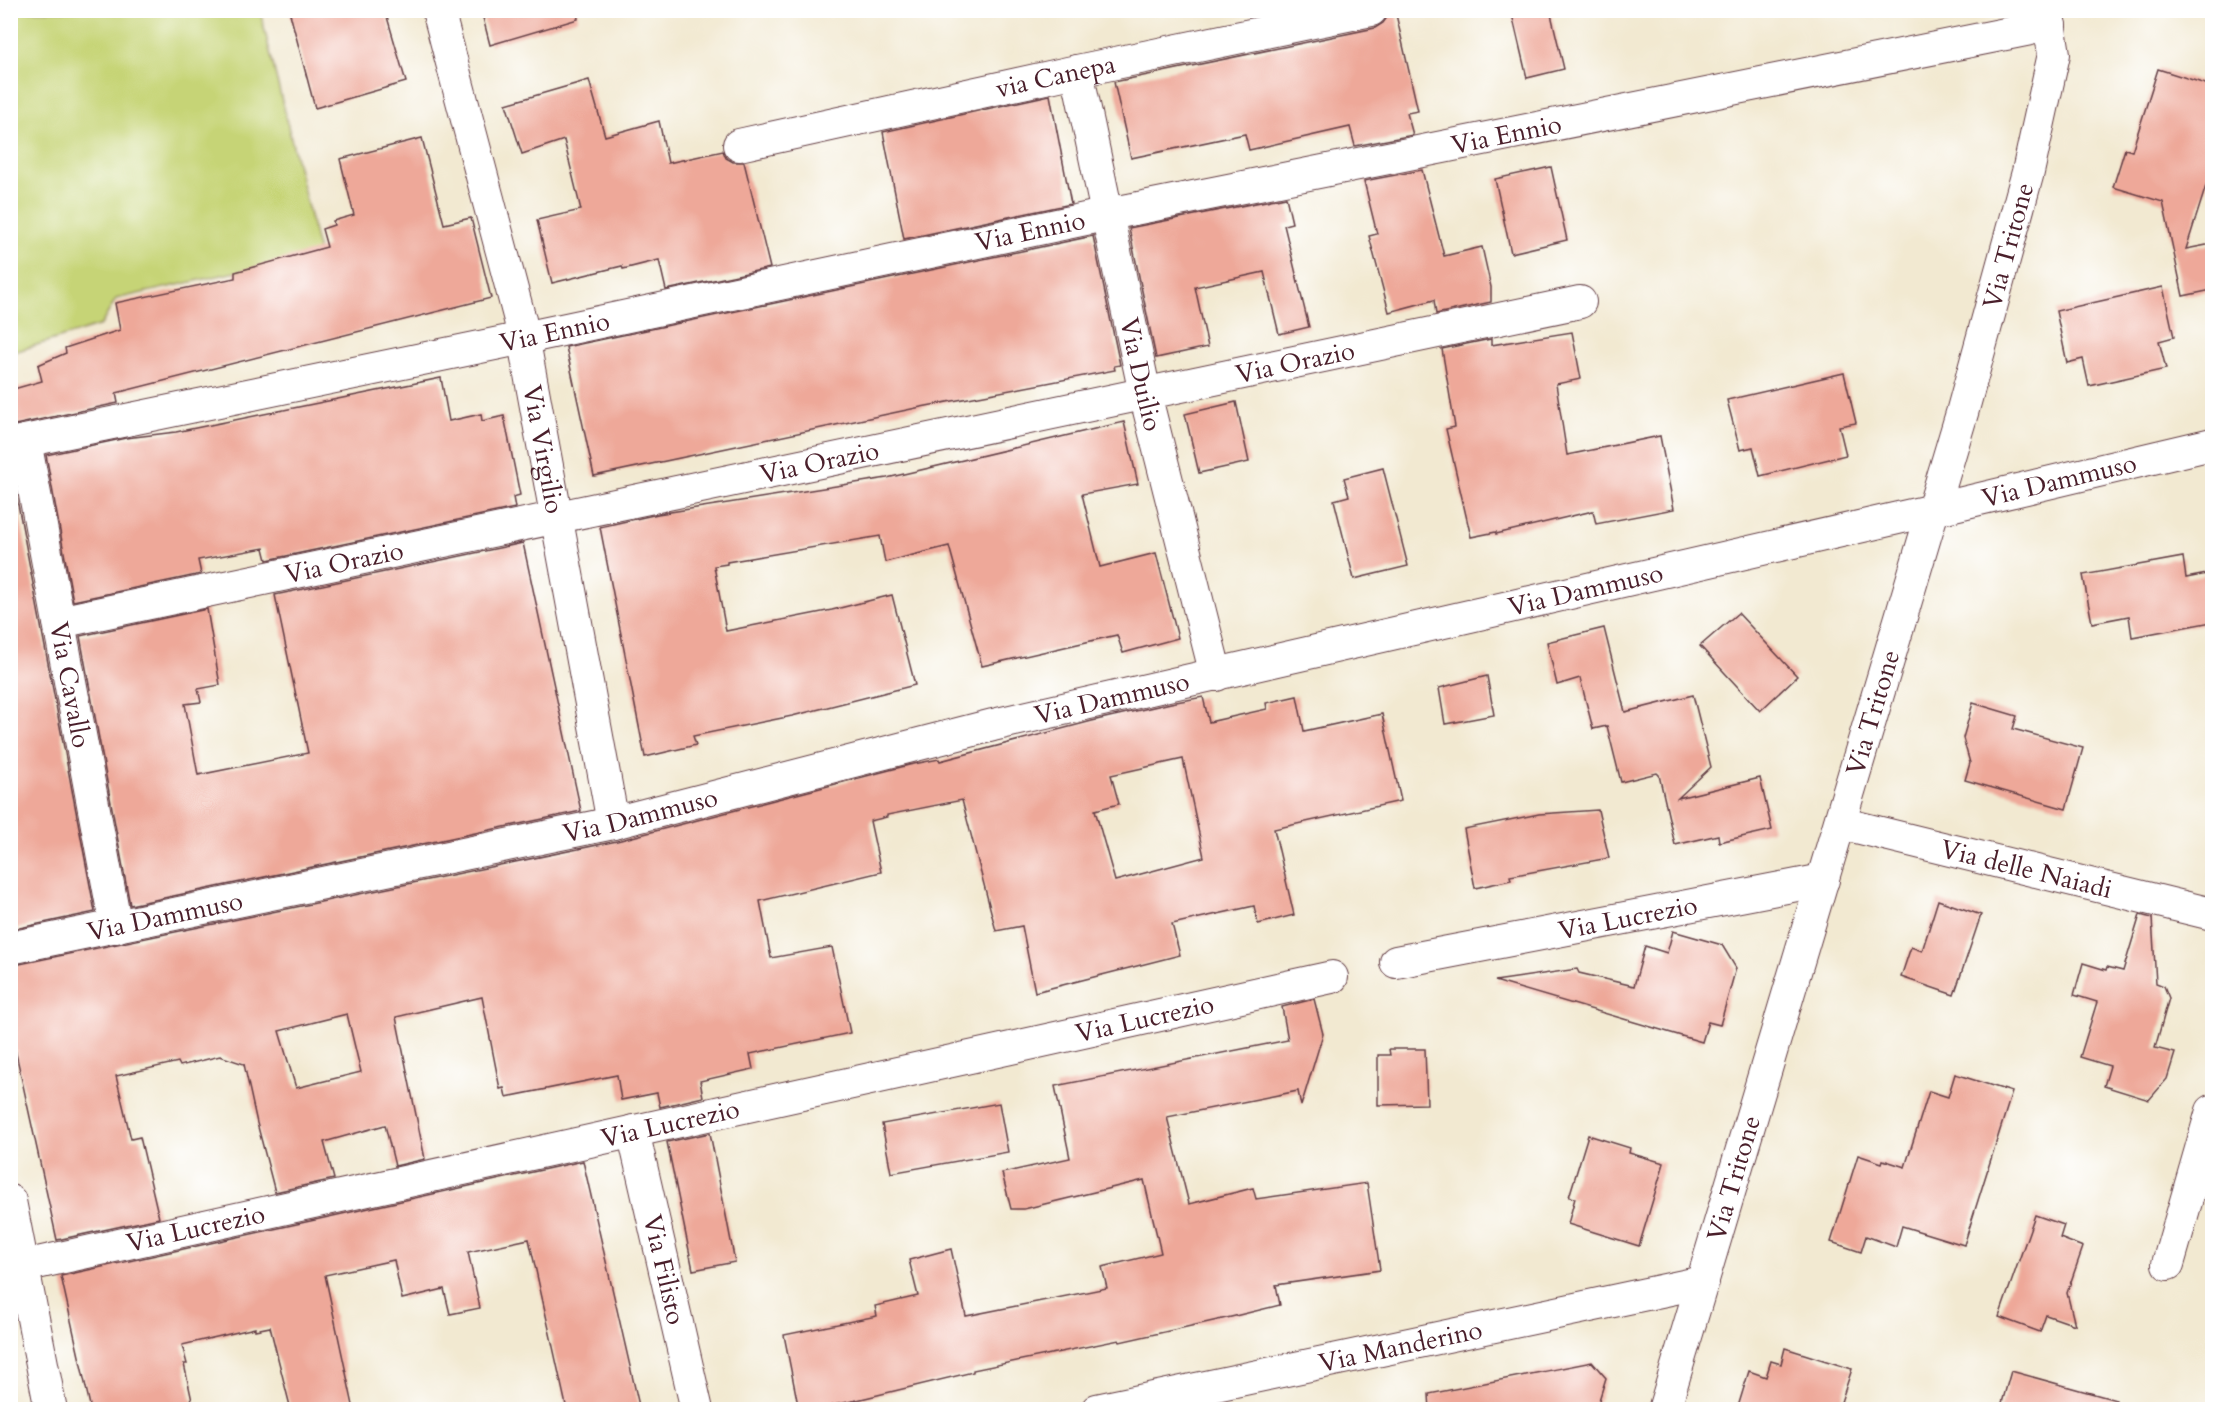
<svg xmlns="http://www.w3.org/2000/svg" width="2223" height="1420" viewBox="0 0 2223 1420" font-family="Cardo,serif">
  <rect width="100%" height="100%" fill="#fff"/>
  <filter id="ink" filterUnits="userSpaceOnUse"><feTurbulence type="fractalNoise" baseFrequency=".0167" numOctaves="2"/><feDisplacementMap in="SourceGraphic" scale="12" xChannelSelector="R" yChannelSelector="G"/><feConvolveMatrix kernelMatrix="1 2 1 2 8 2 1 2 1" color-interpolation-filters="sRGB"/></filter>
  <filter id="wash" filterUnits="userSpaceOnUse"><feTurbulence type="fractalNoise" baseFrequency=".008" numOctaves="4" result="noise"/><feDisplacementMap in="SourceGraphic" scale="24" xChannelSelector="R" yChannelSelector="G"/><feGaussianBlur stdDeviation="1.35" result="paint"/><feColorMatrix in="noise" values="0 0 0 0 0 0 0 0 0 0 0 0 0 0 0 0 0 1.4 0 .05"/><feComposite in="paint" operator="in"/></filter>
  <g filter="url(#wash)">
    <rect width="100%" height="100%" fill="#f2e9d1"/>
    <polygon fill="#c6d476" stroke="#887a50" stroke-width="1.5" points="11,11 260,11 319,253 116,299 101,325 11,353"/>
    <g id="blocks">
      <g fill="#eea899" fill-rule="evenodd">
        <polygon points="289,10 385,10 406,82 315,108"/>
        <polygon points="481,10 577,10 578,19 490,45"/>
        <polygon points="1388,10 1395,10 1418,111 1407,113 1413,135 1355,146 1350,127 1249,150 1245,134 1131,158 1114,82 1375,28 1383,23 1388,16"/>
        <polygon points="1511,10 1550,10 1564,69 1527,78"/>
        <polygon points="2158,69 2212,86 2212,167 2186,249 2212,244 2212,290 2183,296 2163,202 2113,187 2125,149 2132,151"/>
        <polygon points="589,80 605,136 659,121 668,163 723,151 726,158 733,162 744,162 770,268 666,290 659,260 623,269 622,266 552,283 537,220 581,210 564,140 522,154 506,104"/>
        <polygon points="1050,95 1071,204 904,239 883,132"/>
        <polygon points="422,138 444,224 471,218 491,298 116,393 118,403 10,426 10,390 42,381 38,365 66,353 65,348 120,330 115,303 235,278 235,272 327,247 322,229 334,225 333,221 354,215 340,159"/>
        <polygon points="1551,167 1567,240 1511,253 1495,179"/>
        <polygon points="1422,170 1444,256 1482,247 1491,287 1491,302 1436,314 1434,300 1389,312 1369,236 1377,234 1364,181"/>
        <polygon points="1286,197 1292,223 1284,225 1309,327 1279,334 1264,272 1195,287 1208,347 1156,358 1129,228"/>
        <polygon points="1093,236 1120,365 1114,366 1115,370 921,407 594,476 566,347"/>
        <polygon points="2163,287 2174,337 2159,341 2166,369 2089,386 2083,359 2067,363 2056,311"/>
        <polygon points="1572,332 1581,379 1556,384 1567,455 1660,436 1674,509 1596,524 1593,511 1496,534 1496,532 1471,537 1446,429 1455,427 1442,349 1491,339 1491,345"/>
        <polygon points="1844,373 1856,423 1839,426 1846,455 1760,476 1753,447 1740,450 1727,400"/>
        <polygon points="441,378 449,421 481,414 482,421 504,416 520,495 513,497 515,508 267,560 264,548 198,560 201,574 73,601 46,455 126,438 176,432"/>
        <polygon points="1236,402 1249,462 1199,473 1185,414"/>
        <polygon points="1124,422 1138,484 1082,494 1100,567 1156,553 1178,638 1123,653 1117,635 982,666 949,546 885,562 880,536 727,562 727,564 714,566 726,631 832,610 892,595 915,685 792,716 693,736 696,745 645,757 600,527 658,514 887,478"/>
        <polygon points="10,462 95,912 10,930"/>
        <polygon points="1383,468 1408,566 1354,579 1334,500 1349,496 1344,478"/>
        <polygon points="523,543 581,811 130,905 80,636 207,609 220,685 198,689 201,702 185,704 198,775 308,753 275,595"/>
        <polygon points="2183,557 2186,578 2212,573 2212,622 2132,637 2129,616 2092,623 2083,575"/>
        <polygon points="1738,613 1797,676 1760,711 1700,646"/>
        <polygon points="1604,628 1625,712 1693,695 1711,767 1678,798 1760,778 1772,830 1719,842 1718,835 1675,845 1659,775 1657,773 1621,782 1607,726 1593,729 1580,678 1557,685 1547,642"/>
        <polygon points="1487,676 1494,715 1445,724 1439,688"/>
        <path d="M 1297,696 L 1304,731 L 1382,714 L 1401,801 L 1274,829 L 1294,915 L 1258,924 L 1254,906 L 1172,924 L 1180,955 L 1035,992 L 1022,926 L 996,931 L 962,800 L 887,815 L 887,817 L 870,821 L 881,872 L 760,901 L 771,958 L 832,947 L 850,1033 L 750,1054 L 753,1069 L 700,1081 L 703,1097 L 660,1107 L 657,1093 L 621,1100 L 617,1075 L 506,1097 L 504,1088 L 500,1089 L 482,997 L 396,1017 L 425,1159 L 395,1166 L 385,1125 L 324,1142 L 334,1179 L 275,1192 L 257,1123 L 244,1064 L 220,1056 L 180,1066 L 178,1062 L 116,1076 L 131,1139 L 140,1137 L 159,1218 L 57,1240 L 10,1026 L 10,966 L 617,841 L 909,765 L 939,759 L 940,761 L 1092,721 L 1171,703 L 1203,697 L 1209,722 L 1267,709 L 1266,703 ZM 1183,759 L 1204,857 L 1115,881 L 1095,810 L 1119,804 L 1111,775 ZM 347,1014 L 361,1072 L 296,1088 L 279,1031 Z"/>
        <polygon points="1973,703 2017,716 2013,729 2083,748 2066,809 1965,780 1970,763 1963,738"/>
        <polygon points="1598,810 1609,858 1510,876 1511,880 1475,888 1464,829 1539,814"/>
        <polygon points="1938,900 1981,915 1954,995 1901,977 1911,947 1922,951"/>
        <polygon points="2140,915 2152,918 2156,983 2164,986 2169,998 2155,1048 2175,1053 2167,1079 2149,1100 2104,1086 2110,1066 2080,1057 2097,1002 2074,995 2083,963 2106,970 2107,967 2123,971"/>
        <polygon points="1673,931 1722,945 1736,968 1720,1025 1708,1022 1702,1042 1495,981 1577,969 1579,973 1634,986 1645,946 1667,953"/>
        <polygon points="1314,999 1323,1034 1301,1106 1298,1091 1167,1117 1189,1204 1253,1188 1256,1199 1367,1183 1380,1270 1276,1285 1280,1305 1231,1317 1120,1342 1119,1340 973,1370 973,1372 857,1400 811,1410 799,1410 784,1335 877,1316 875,1306 918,1296 909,1260 951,1249 966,1316 1107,1288 1102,1267 1161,1253 1144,1180 1024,1209 1011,1209 1002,1173 1070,1158 1055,1086 1288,1040 1282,1007"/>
        <polygon points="1389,1049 1425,1049 1427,1104 1378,1105 1378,1055 1390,1055"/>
        <polygon points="1955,1074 2012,1092 1964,1245 1902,1226 1896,1247 1866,1236 1861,1252 1831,1242 1858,1155 1882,1163 1883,1160 1905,1167 1929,1091 1948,1097"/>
        <polygon points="999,1103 1008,1152 891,1173 882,1124"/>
        <polygon points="710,1133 735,1262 693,1270 667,1142"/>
        <polygon points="1588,1135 1630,1148 1629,1153 1664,1163 1639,1246 1568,1224 1575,1198 1569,1197"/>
        <polygon points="583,1161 640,1410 567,1410 529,1239 468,1252 480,1308 450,1314 444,1289 402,1299 394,1260 325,1275 354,1410 291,1410 270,1327 255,1330 255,1328 182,1345 187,1364 184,1364 194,1410 91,1410 61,1276"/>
        <polygon points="2035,1215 2064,1225 2060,1238 2083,1247 2067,1293 2075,1325 2046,1315 2040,1332 1999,1317"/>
        <polygon points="1785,1348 1852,1369 1841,1402 1847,1404 1847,1410 1737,1410 1749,1371 1766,1377 1771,1361 1781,1364"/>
        <polygon points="1592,1362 1606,1378 1596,1410 1430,1410 1429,1394"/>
        <polygon points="2011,1371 2116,1400 2115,1410 2000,1410"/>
      </g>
    </g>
  </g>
  <g filter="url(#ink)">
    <use href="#blocks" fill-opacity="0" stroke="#633d44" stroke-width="1.5"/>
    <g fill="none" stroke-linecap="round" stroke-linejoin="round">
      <defs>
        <g id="minor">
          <path id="s1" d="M 438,10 L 520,320 L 613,823"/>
          <path id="s2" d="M 1077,71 L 1145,394 L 1216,675"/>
          <path id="s3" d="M 739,145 L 1077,71 L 1371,10"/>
          <path id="s4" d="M 25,441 L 116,927"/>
          <path id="s5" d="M 10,444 L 524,338 L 1109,214 L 2050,25"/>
          <path id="s6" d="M 59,622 L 1580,302"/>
          <path id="s7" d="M 1840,823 L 2212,914"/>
          <path id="s8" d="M 10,948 L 613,823 L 993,725 L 1933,510 L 2212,444"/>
          <path id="s9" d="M 1396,962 L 1823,880"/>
          <path id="s10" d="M 633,1131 L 697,1410"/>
          <polyline points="10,1201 51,1410"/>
          <polyline points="2168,1264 2212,1111"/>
          <path id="s11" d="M 10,1269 L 1332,977"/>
          <path id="s12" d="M 1097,1410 L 1703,1282"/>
          <path id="s13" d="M 1664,1410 L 1962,413 L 2028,172 L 2054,54 L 2047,10"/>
        </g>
      </defs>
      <use href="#minor" stroke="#633d44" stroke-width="34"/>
      <use href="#minor" stroke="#fff" stroke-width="32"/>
    </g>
  </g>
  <g text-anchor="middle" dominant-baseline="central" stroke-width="5" stroke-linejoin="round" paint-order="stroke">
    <g font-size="26" fill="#4a1f2b" stroke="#fff">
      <text stroke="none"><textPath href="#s3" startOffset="324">via Canepa</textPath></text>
      <text stroke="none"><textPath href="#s5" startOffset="1528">Via Ennio</textPath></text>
      <text stroke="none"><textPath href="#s5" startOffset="1042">Via Ennio</textPath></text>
      <text stroke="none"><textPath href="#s13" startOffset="1214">Via Tritone</textPath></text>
      <text stroke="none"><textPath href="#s5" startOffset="556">Via Ennio</textPath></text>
      <text stroke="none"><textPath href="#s6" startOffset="1263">Via Orazio</textPath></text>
      <text stroke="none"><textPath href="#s2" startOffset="310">Via Duilio</textPath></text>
      <text stroke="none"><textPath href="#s1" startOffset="452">Via Virgilio</textPath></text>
      <text stroke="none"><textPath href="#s6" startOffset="777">Via Orazio</textPath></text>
      <text stroke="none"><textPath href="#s8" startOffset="2102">Via Dammuso</textPath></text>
      <text stroke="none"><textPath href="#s6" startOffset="291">Via Orazio</textPath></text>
      <text stroke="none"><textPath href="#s8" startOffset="1616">Via Dammuso</textPath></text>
      <text stroke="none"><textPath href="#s4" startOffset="248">Via Cavallo</textPath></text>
      <text stroke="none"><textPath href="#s8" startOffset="1130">Via Dammuso</textPath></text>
      <text stroke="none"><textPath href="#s13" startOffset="728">Via Tritone</textPath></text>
      <text stroke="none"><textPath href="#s8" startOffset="644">Via Dammuso</textPath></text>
      <text stroke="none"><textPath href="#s7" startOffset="192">Via delle Naiadi</textPath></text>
      <text stroke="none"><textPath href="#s8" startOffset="158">Via Dammuso</textPath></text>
      <text stroke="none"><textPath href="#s9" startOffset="236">Via Lucrezio</textPath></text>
      <text stroke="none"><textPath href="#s11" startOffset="1162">Via Lucrezio</textPath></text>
      <text stroke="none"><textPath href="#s11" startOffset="676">Via Lucrezio</textPath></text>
      <text stroke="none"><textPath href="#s13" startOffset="242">Via Tritone</textPath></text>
      <text stroke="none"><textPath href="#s11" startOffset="190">Via Lucrezio</textPath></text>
      <text stroke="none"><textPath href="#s10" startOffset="142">Via Filisto</textPath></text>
      <text stroke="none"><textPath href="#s12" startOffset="310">Via Manderino</textPath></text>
    </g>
  </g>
  <rect width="2223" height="1420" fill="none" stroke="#fff" stroke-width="36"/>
</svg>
